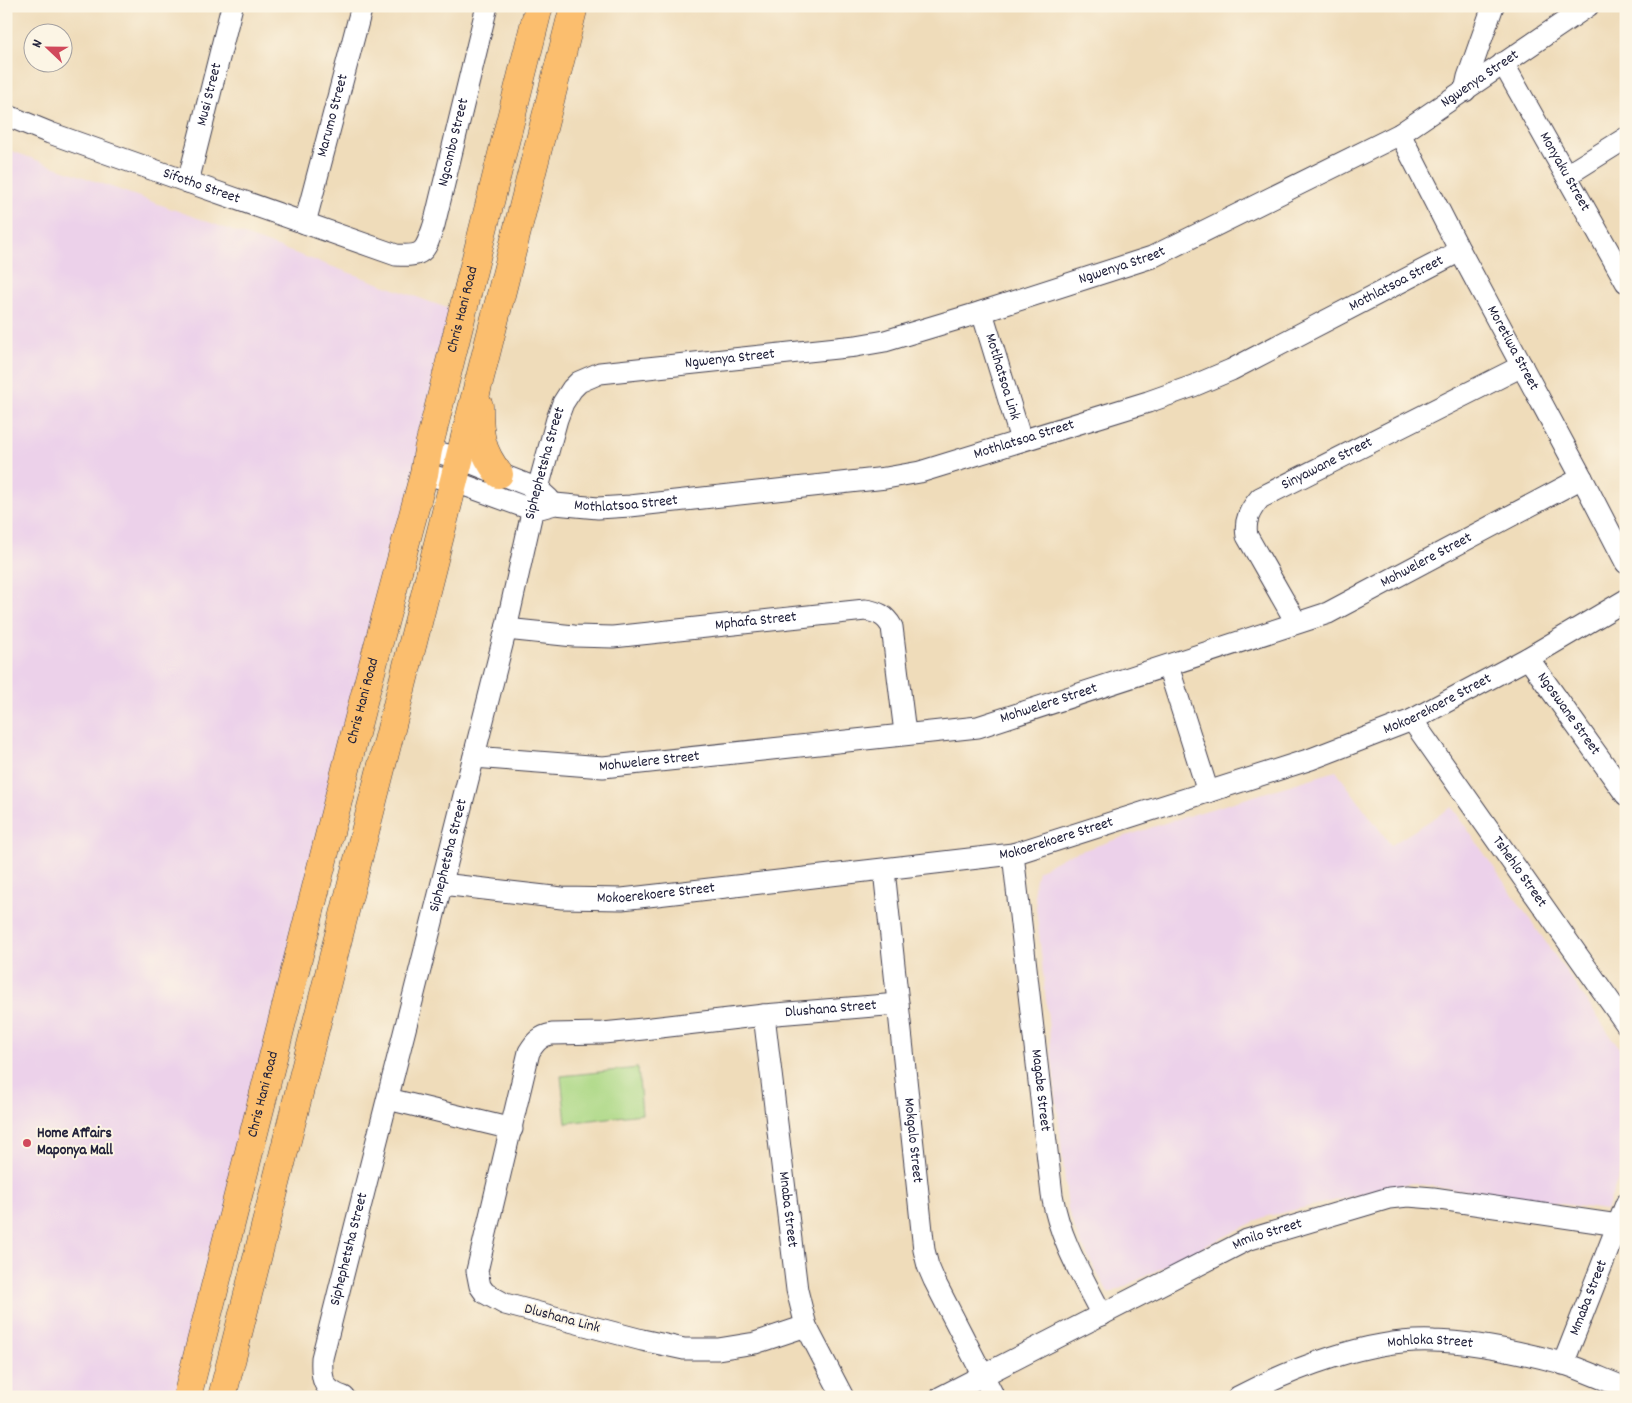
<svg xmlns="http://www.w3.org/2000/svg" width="1632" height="1403" viewBox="0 0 1632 1403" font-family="Dekko,sans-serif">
  <rect width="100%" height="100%" fill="#fcf5e5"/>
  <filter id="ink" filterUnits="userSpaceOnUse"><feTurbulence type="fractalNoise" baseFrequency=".02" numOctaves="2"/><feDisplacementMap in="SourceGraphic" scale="10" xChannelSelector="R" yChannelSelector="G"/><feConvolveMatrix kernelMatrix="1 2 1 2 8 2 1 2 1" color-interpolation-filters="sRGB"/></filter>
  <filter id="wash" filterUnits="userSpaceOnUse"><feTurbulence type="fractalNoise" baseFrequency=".0096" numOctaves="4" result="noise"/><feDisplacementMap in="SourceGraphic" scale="20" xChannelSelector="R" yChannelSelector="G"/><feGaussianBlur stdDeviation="1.12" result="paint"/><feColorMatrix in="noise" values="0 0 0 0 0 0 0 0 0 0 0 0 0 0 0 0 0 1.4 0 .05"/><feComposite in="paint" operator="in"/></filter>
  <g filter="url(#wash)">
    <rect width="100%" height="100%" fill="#efdcba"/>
    <g fill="#ecd1ea">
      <polygon points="6,149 458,312 185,1397 6,1397"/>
      <polygon points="1336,771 1391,845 1452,807 1626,1058 1626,1159 1606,1210 1411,1183 1264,1217 1109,1294 1078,1238 1068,1210 1034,887 1038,871 1066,856 1168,822"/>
    </g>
    <polygon fill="#acd885" stroke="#677d60" points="638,1068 642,1114 566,1123 561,1076"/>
  </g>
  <g filter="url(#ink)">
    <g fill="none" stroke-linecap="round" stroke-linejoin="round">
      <defs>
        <g id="minor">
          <path id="s1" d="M 1503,63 L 1626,282"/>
          <polyline points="1465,91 1468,77 1493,6"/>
          <path id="s2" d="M 6,115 L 50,133 L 188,182 L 396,255 C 425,257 425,251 434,225 L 487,6"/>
          <path id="s3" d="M 1400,134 L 1460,251 L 1582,478 L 1626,563"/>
          <polyline points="1567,175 1626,138"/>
          <path id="s4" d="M 188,182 L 232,6"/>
          <path id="s5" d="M 305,223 L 362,6"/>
          <path id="s6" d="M 982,312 L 1021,440"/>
          <polyline points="428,450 459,458 538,489 549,499"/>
          <path id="s7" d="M 424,474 L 453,481 L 533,510 L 555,504 L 598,508 L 630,506 L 886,478 L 920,472 L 1148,402 L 1193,386 L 1231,370 L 1460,251"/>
          <path id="s8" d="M 1296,622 L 1247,536 C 1244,520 1250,510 1260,498 L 1522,366"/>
          <path id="s9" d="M 506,629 L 574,636 L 613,637 L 865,610 C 878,612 885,615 892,627 L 905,733"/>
          <path id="s10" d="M 1528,658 L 1626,795"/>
          <polyline points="1168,666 1208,792"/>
          <path id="s11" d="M 1412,720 L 1626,1024"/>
          <path id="s12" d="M 474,757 L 603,767 L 978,727 L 1328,613 L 1582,478"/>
          <path id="s13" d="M 1013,854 L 1052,1195 C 1060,1240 1081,1274 1102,1315"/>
          <path id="s14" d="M 884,870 L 924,1250 L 928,1266 L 934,1280 L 994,1397"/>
          <path id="s15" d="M 442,884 L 562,898 L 622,899 L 1013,854 L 1311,759 L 1412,720 L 1528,658 L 1626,600"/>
          <path id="s16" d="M 764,1015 L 797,1290 L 806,1326 L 843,1397"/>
          <polyline points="388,1099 512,1129"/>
          <path id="s17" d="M 806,1326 L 755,1343 L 718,1349 L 684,1349 L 642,1340 L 505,1304 L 485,1293 L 480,1286 L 477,1271 L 529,1052 C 535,1042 540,1036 552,1034 L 603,1033 L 643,1029 L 764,1015 L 898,1004"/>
          <path id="s18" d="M 1563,1364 L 1626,1204"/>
          <path id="s19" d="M 344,1397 C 322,1390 321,1378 322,1358 L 506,629 L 535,499 L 557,419 L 563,403 L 572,389 L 579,382 L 600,373 L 856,346 L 885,341 L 975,314 L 1152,257 L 1400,134 L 1588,6"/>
          <path id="s20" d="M 941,1397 L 1247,1240 L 1389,1198 L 1408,1196 L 1433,1198 L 1618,1225 L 1626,1228"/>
          <path id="s21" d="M 1238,1397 C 1293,1368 1371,1338 1434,1341 C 1477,1342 1521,1352 1562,1363 C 1583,1370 1605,1380 1626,1388"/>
        </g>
        <g id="major">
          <path d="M 479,406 C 479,435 481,451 499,474"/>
          <path id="s22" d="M 187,1397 L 364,698 L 424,474 L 428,450 L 539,6"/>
          <polyline points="222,1397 574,6"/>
        </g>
      </defs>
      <use href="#minor" stroke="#413e4e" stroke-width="23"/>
      <use href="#major" stroke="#413e4e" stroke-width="29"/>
      <use href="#minor" stroke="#fff" stroke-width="21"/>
      <use href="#major" stroke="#fbbe6e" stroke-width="28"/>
    </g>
  </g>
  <circle fill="#d1495b" stroke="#fcf5e5" stroke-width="2" cx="27" cy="1143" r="5"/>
  <g text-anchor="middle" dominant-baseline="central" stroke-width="4" stroke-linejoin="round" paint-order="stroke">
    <g font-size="15" fill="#22223b" stroke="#fcf5e5">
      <text stroke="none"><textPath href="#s19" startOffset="2025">Ngwenya Street</textPath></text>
      <text stroke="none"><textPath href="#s4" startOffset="90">Musi Street</textPath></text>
      <text stroke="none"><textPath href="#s5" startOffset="111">Marumo Street</textPath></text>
      <text stroke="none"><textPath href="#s2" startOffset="555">Ngcombo Street</textPath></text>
      <text stroke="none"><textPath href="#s1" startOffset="125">Monyaku Street</textPath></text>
      <text stroke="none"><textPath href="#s2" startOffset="208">Sifotho Street</textPath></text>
      <text stroke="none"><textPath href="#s19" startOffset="1620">Ngwenya Street</textPath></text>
      <text stroke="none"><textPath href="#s7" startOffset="1019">Mothlatsoa Street</textPath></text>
      <text stroke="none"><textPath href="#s22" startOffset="1122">Chris Hani Road</textPath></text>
      <text stroke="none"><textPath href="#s3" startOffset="242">Moretlwa Street</textPath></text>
      <text stroke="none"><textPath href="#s19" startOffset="1215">Ngwenya Street</textPath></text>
      <text stroke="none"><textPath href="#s6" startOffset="68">Motlhatsoa Link</textPath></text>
      <text stroke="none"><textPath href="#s7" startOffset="614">Mothlatsoa Street</textPath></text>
      <text stroke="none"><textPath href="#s19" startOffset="972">Siphephetsha Street</textPath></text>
      <text stroke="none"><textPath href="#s8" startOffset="216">Sinyawane Street</textPath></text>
      <text stroke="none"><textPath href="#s7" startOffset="209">Mothlatsoa Street</textPath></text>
      <text stroke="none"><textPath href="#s12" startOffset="986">Mohwelere Street</textPath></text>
      <text stroke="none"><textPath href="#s9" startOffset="251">Mphafa Street</textPath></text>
      <text stroke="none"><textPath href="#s22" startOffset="718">Chris Hani Road</textPath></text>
      <text stroke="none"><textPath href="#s12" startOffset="581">Mohwelere Street</textPath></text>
      <text stroke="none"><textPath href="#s15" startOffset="1025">Mokoerekoere Street</textPath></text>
      <text stroke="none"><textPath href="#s10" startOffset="69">Ngoswane Street</textPath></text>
      <text stroke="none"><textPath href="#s12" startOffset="176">Mohwelere Street</textPath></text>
      <text stroke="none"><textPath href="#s15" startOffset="620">Mokoerekoere Street</textPath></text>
      <text stroke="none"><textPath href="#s19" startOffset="568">Siphephetsha Street</textPath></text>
      <text stroke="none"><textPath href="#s11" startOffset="186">Tshehlo Street</textPath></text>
      <text stroke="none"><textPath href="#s15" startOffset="215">Mokoerekoere Street</textPath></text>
      <text stroke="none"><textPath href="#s17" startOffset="892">Dlushana Street</textPath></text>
      <text stroke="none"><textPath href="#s13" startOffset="238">Magabe Street</textPath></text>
      <text stroke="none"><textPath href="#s22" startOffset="312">Chris Hani Road</textPath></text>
      <text stroke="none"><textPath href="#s14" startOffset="272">Mokgalo Street</textPath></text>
      <text stroke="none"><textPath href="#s16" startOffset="196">Mnaba Street</textPath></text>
      <text stroke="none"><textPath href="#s20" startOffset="365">Mmilo Street</textPath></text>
      <text stroke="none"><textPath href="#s19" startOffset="162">Siphephetsha Street</textPath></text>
      <text stroke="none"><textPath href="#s18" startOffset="71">Mmaba Street</textPath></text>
      <text transform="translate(562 1319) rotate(15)">Dlushana Link</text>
      <text stroke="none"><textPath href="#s21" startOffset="202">Mohloka Street</textPath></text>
    </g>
    <g font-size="15" font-weight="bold" fill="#22223b" stroke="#fcf5e5" text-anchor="start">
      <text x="37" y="1134">Home Affairs<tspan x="37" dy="17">Maponya Mall</tspan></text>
    </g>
  </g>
  <rect width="1632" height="1403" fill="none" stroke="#fcf5e5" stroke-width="25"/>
  <g transform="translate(48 48) rotate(292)"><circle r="24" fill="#fcf5e5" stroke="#a5a1a1"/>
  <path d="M0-4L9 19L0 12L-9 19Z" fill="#d1495b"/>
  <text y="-8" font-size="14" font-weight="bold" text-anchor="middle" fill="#22223b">N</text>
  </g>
</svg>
